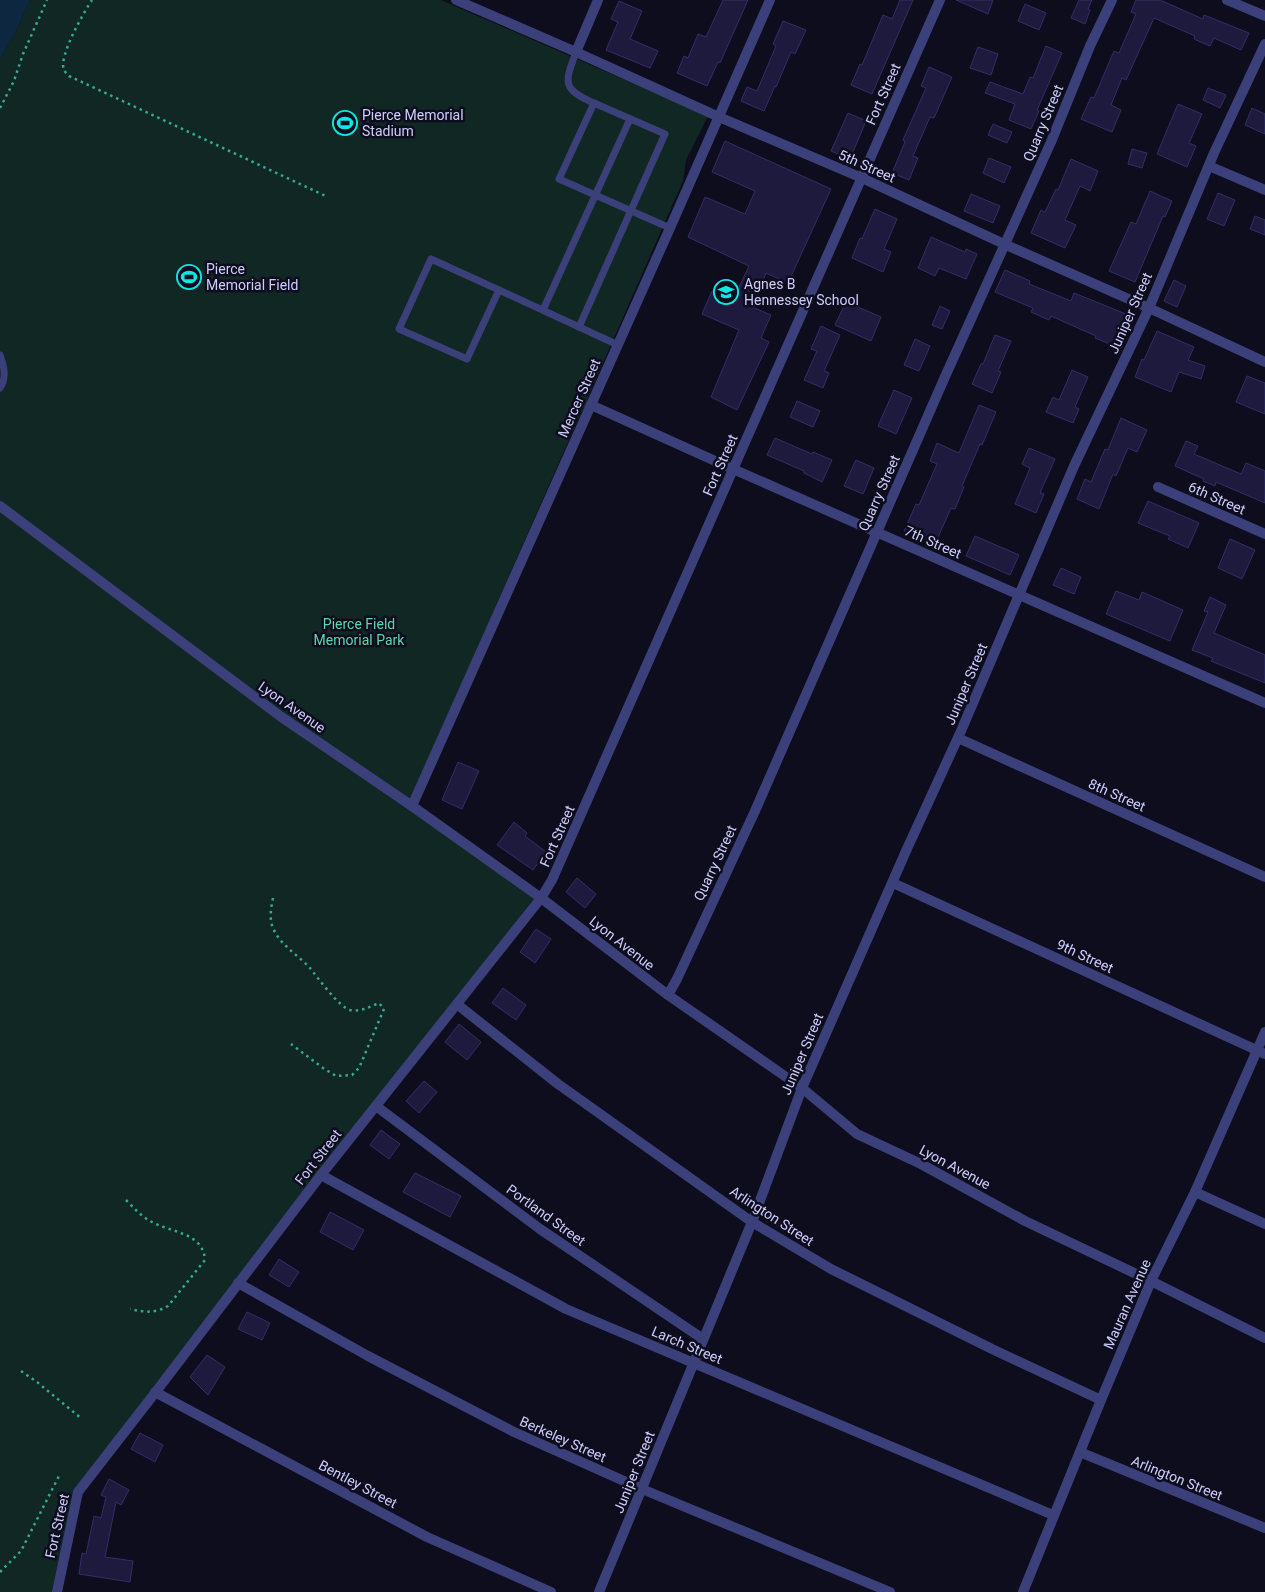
<svg xmlns="http://www.w3.org/2000/svg" width="1265" height="1592" viewBox="0 0 1265 1592" font-family="Roboto,sans-serif">
  <rect width="100%" height="100%" fill="#0e0d1e"/>
  <polygon fill="#112724" points="30,0 441,0 708,116 686,160 683,181 588,397 586,406 583,409 572,433 413,794 408,803 534,898 75,1493 68,1516 52,1592 0,1592 0,60 17,29"/>
  <polygon fill="#0e2741" points="0,0 30,0 17,29 0,60"/>
  <g fill="#1d1a3e" stroke="#322e68">
    <polygon points="723,0 748,0 720,63 718,62 707,86 677,73 684,56 688,58 698,34 706,37"/>
    <polygon points="900,0 913,0 872,94 851,85 860,64 862,65 883,15 892,19"/>
    <polygon points="956,0 993,0 988,14"/>
    <polygon points="1079,0 1092,0 1088,9 1090,10 1085,24 1071,18"/>
    <polygon points="1136,0 1160,0 1203,19 1204,15 1249,33 1241,50 1214,38 1210,46 1194,39 1195,36 1154,18 1126,80 1122,78 1111,105 1121,110 1112,132 1081,119 1091,97 1094,98 1114,51 1119,53 1136,14 1131,12"/>
    <polygon points="619,1 642,11 630,39 658,51 650,68 606,50 618,22 611,19"/>
    <polygon points="1025,4 1046,13 1039,30 1018,21"/>
    <polygon points="783,21 806,30 795,54 791,52 776,87 775,86 764,111 741,101 747,87 757,91 776,46 773,44"/>
    <polygon points="1046,46 1062,53 1037,110 1039,111 1031,129 1009,120 1015,104 985,93 990,82 1023,94 1030,77 1033,78"/>
    <polygon points="978,47 998,54 991,75 970,68"/>
    <polygon points="929,67 952,77 934,118 930,117 913,156 918,158 909,180 892,173 905,142 903,140 926,88 921,86"/>
    <polygon points="1208,88 1226,95 1220,108 1203,100"/>
    <polygon points="1178,104 1202,114 1189,143 1196,146 1187,167 1157,154"/>
    <polygon points="1252,108 1265,114 1265,134 1245,125"/>
    <polygon points="848,113 866,121 850,159 831,151"/>
    <polygon points="993,124 1012,132 1007,143 988,135"/>
    <polygon points="725,141 831,189 788,283 766,273 752,307 771,315 761,338 769,342 737,410 711,397 739,330 702,314 712,291 733,300 749,266 688,237 705,197 745,214 755,191 712,172"/>
    <polygon points="1132,149 1147,153 1142,168 1128,164"/>
    <polygon points="989,158 1011,167 1004,183 983,173"/>
    <polygon points="1071,159 1098,171 1090,191 1080,186 1065,220 1076,225 1065,248 1031,233 1041,210 1045,212 1056,189 1058,190"/>
    <polygon points="1150,191 1172,201 1165,217 1163,216 1135,282 1109,271 1131,222 1136,224"/>
    <polygon points="1218,193 1235,200 1224,226 1207,219"/>
    <polygon points="971,194 1000,206 993,223 964,211"/>
    <polygon points="875,209 897,219 884,249 891,252 883,272 852,258 860,238 862,239"/>
    <polygon points="1255,216 1265,220 1265,235 1250,229"/>
    <polygon points="931,237 965,252 966,249 977,254 966,279 939,268 935,276 918,268"/>
    <polygon points="1005,270 1030,281 1029,284 1071,301 1074,293 1126,314 1112,345 1095,338 1096,336 1051,316 1049,320 1031,312 1033,308 995,292"/>
    <polygon points="1174,280 1186,286 1177,307 1164,301"/>
    <polygon points="846,302 881,317 871,341 835,325"/>
    <polygon points="940,306 950,311 942,329 932,325"/>
    <polygon points="821,326 840,335 824,371 829,373 823,388 804,380 817,351 811,349"/>
    <polygon points="1157,331 1194,347 1188,360 1205,366 1201,379 1179,372 1171,392 1135,377 1142,359 1144,360"/>
    <polygon points="995,335 1011,341 998,371 1001,372 992,393 972,384 981,364 983,364"/>
    <polygon points="915,339 930,346 919,371 904,365"/>
    <polygon points="1072,370 1088,377 1075,407 1079,409 1073,423 1046,412 1053,397 1059,400"/>
    <polygon points="1247,376 1265,383 1265,414 1236,402"/>
    <polygon points="894,390 912,398 896,434 878,426"/>
    <polygon points="797,401 820,411 813,427 790,417"/>
    <polygon points="979,405 996,412 982,445 980,444 962,486 964,487 955,509 951,508 935,544 904,531 916,504 919,505 937,464 930,461 937,443 959,453"/>
    <polygon points="1121,418 1147,430 1137,452 1128,448 1116,476 1113,474 1099,509 1077,499 1085,479 1091,482 1105,449 1108,450"/>
    <polygon points="775,438 812,454 813,452 832,460 822,482 804,473 804,471 767,455"/>
    <polygon points="1186,441 1198,446 1194,454 1241,474 1246,463 1265,471 1265,503 1216,482 1215,486 1203,481 1204,479 1175,466"/>
    <polygon points="1029,448 1055,459 1040,493 1044,494 1036,513 1015,504 1030,468 1022,464"/>
    <polygon points="856,460 874,468 863,494 844,486"/>
    <polygon points="1148,501 1199,523 1188,548 1168,539 1170,536 1138,523"/>
    <polygon points="975,536 1019,555 1010,575 966,556"/>
    <polygon points="1230,539 1255,550 1242,579 1218,568"/>
    <polygon points="1061,568 1081,577 1074,594 1053,585"/>
    <polygon points="1116,591 1139,600 1142,592 1183,610 1170,641 1106,614"/>
    <polygon points="1210,597 1226,605 1214,633 1265,655 1265,683 1211,661 1213,658 1192,650 1208,612 1204,611"/>
    <polygon points="458,762 479,771 462,809 442,800"/>
    <polygon points="514,822 527,833 525,836 546,852 533,870 497,845"/>
    <polygon points="577,878 596,894 585,908 566,892"/>
    <polygon points="536,929 551,939 535,963 520,952"/>
    <polygon points="503,988 526,1005 516,1020 492,1003"/>
    <polygon points="459,1024 481,1042 467,1060 445,1042"/>
    <polygon points="424,1081 437,1092 419,1113 406,1101"/>
    <polygon points="381,1130 400,1144 389,1159 370,1145"/>
    <polygon points="415,1173 461,1196 450,1217 403,1192"/>
    <polygon points="330,1212 364,1230 353,1250 320,1232"/>
    <polygon points="279,1259 299,1272 289,1287 269,1275"/>
    <polygon points="247,1312 270,1323 262,1340 238,1329"/>
    <polygon points="207,1355 225,1367 208,1395 190,1377"/>
    <polygon points="140,1433 163,1445 155,1462 131,1449"/>
    <polygon points="109,1479 129,1490 121,1505 116,1502 105,1557 133,1561 130,1582 79,1574 82,1553 86,1554 94,1516 101,1518 106,1497 101,1495"/>
  </g>
  <g fill="none" stroke-linecap="round" stroke-linejoin="round">
    <g stroke="#34a994" stroke-width="2.5" stroke-dasharray="2.5 4" stroke-linecap="butt">
      <path d="M 92,0 C 84,12 58,57 64,70 C 65,72 67,74 69,76 L 328,197"/>
      <polyline points="0,108 14,81 23,54 47,0"/>
      <path d="M 273,898 C 271,908 269,919 273,928 C 280,945 298,955 310,968 C 318,978 339,1007 350,1010 C 361,1012 369,1007 379,1003 L 384,1009 L 359,1068 L 352,1075 L 336,1076 L 323,1068 L 291,1044"/>
      <path d="M 126,1200 C 134,1208 141,1216 150,1221 C 171,1233 203,1232 205,1260 L 168,1306 C 154,1314 144,1312 130,1309"/>
      <polyline points="21,1371 37,1382 82,1419"/>
      <polyline points="0,1572 21,1551 60,1474"/>
    </g>
    <g stroke="#3b407a" stroke-width="7">
      <path d="M 576,52 C 565,82 561,89 594,103 L 559,179 L 670,228"/>
      <polyline points="499,290 431,259 399,329 467,359 499,290 618,345"/>
      <polyline points="543,310 630,119"/>
      <polyline points="579,327 665,134 594,103"/>
      <path d="M 0,355 C 4,366 7,378 0,388"/>
    </g>
    <g stroke="#3b407a" stroke-width="10">
      <polyline points="456,0 576,52 719,117 862,178 1004,244 1149,308 1265,362"/>
      <polyline points="1227,0 1265,16"/>
      <polyline points="576,52 598,0"/>
      <polyline points="1209,166 1265,190"/>
      <polyline points="591,405 733,469 1265,703"/>
      <polyline points="1158,487 1265,534"/>
      <polyline points="958,738 1265,877"/>
      <polyline points="412,806 670,228 770,0"/>
      <polyline points="893,883 1265,1054"/>
      <polyline points="668,995 677,979 755,811 944,379 1051,142 1090,46 1112,0"/>
      <polyline points="458,1005 558,1084 752,1222 831,1269 992,1349 1101,1400"/>
      <polyline points="376,1106 540,1229 703,1339"/>
      <polyline points="321,1175 566,1309 1053,1515"/>
      <polyline points="1195,1192 1265,1224"/>
      <polyline points="238,1283 368,1356 514,1432 642,1489 890,1592"/>
      <polyline points="155,1392 427,1537 551,1592"/>
      <polyline points="1080,1452 1265,1528"/>
      <polyline points="57,1592 78,1492 158,1389 321,1175 541,898 552,880 940,0"/>
      <polyline points="599,1592 752,1222 802,1088 906,851 961,731 1074,466 1149,308 1214,153 1265,44"/>
      <polyline points="1023,1592 1101,1400 1151,1281 1195,1192 1265,1032"/>
    </g>
    <polyline stroke="#3b407a" stroke-width="10" points="0,506 280,716 412,806 541,898 668,995 802,1088 857,1134 921,1164 1025,1221 1151,1281 1265,1338"/>
  </g>
  <defs>
    <symbol id="stadium-ring" viewBox="-11 -11 22 22"><circle r="9.5" fill="#0e0d1e" stroke="#0de8e4" stroke-width="1.5"/><path d="M0-5a6.5 5 0 1 0 0 10a6.5 5 0 1 0 0-10ZM-3.5-1.8h7v3.6h-7Z" fill="#0de8e4"/></symbol>
    <symbol id="school-ring" viewBox="-11 -11 22 22"><circle r="9.5" fill="#0e0d1e" stroke="#0de8e4" stroke-width="1.5"/><path d="M0-5L7-2L0 1L-7-2ZM-4 1L0 2.5L4 1V4Q0 6-4 4Z" fill="#0de8e4"/></symbol>
  </defs>
  <g fill-rule="evenodd">
    <use href="#stadium-ring" x="331" y="109" width="28" height="28"/>
    <use href="#stadium-ring" x="175" y="263" width="28" height="28"/>
    <use href="#school-ring" x="712" y="278" width="28" height="28"/>
  </g>
  <g text-anchor="middle" dominant-baseline="central" stroke-width="5" stroke-linejoin="round" paint-order="stroke">
    <g font-size="14" fill="#cdcdfc" stroke="#0e0d1e">
      <text transform="translate(883 94) rotate(-66)">Fort Street</text>
      <text transform="translate(1043 123) rotate(-67)">Quarry Street</text>
      <text transform="translate(867 166) rotate(24)">5th Street</text>
      <text transform="translate(1130 313) rotate(-66)">Juniper Street</text>
      <text transform="translate(579 398) rotate(-66)">Mercer Street</text>
      <text transform="translate(720 465) rotate(-66)">Fort Street</text>
      <text transform="translate(879 493) rotate(-66)">Quarry Street</text>
      <text transform="translate(1217 498) rotate(24)">6th Street</text>
      <text transform="translate(933 542) rotate(24)">7th Street</text>
      <text transform="translate(966 684) rotate(-67)">Juniper Street</text>
      <text transform="translate(292 707) rotate(35)">Lyon Avenue</text>
      <text transform="translate(1117 795) rotate(24)">8th Street</text>
      <text transform="translate(557 836) rotate(-66)">Fort Street</text>
      <text transform="translate(715 863) rotate(-65)">Quarry Street</text>
      <text transform="translate(622 943) rotate(38)">Lyon Avenue</text>
      <text transform="translate(1085 956) rotate(25)">9th Street</text>
      <text transform="translate(802 1054) rotate(-67)">Juniper Street</text>
      <text transform="translate(318 1157) rotate(-52)">Fort Street</text>
      <text transform="translate(955 1167) rotate(28)">Lyon Avenue</text>
      <text transform="translate(546 1215) rotate(36)">Portland Street</text>
      <text transform="translate(772 1216) rotate(33)">Arlington Street</text>
      <text transform="translate(1127 1304) rotate(-66)">Mauran Avenue</text>
      <text transform="translate(687 1345) rotate(23)">Larch Street</text>
      <text transform="translate(563 1439) rotate(24)">Berkeley Street</text>
      <text transform="translate(634 1472) rotate(-68)">Juniper Street</text>
      <text transform="translate(1177 1478) rotate(22)">Arlington Street</text>
      <text transform="translate(358 1484) rotate(28)">Bentley Street</text>
      <text transform="translate(57 1526) rotate(-77)">Fort Street</text>
    </g>
    <g font-size="14" fill="#cdcdfc" stroke="#0e0d1e" text-anchor="start">
      <text x="362" y="115">Pierce Memorial<tspan x="362" dy="16">Stadium</tspan></text>
      <text x="206" y="269">Pierce<tspan x="206" dy="16">Memorial Field</tspan></text>
      <text x="744" y="284">Agnes B<tspan x="744" dy="16">Hennessey School</tspan></text>
    </g>
    <g font-size="14" fill="#5ed7ab" stroke="#0e0d1e">
      <text x="359" y="624">Pierce Field<tspan x="359" dy="16">Memorial Park</tspan></text>
    </g>
  </g>
</svg>
